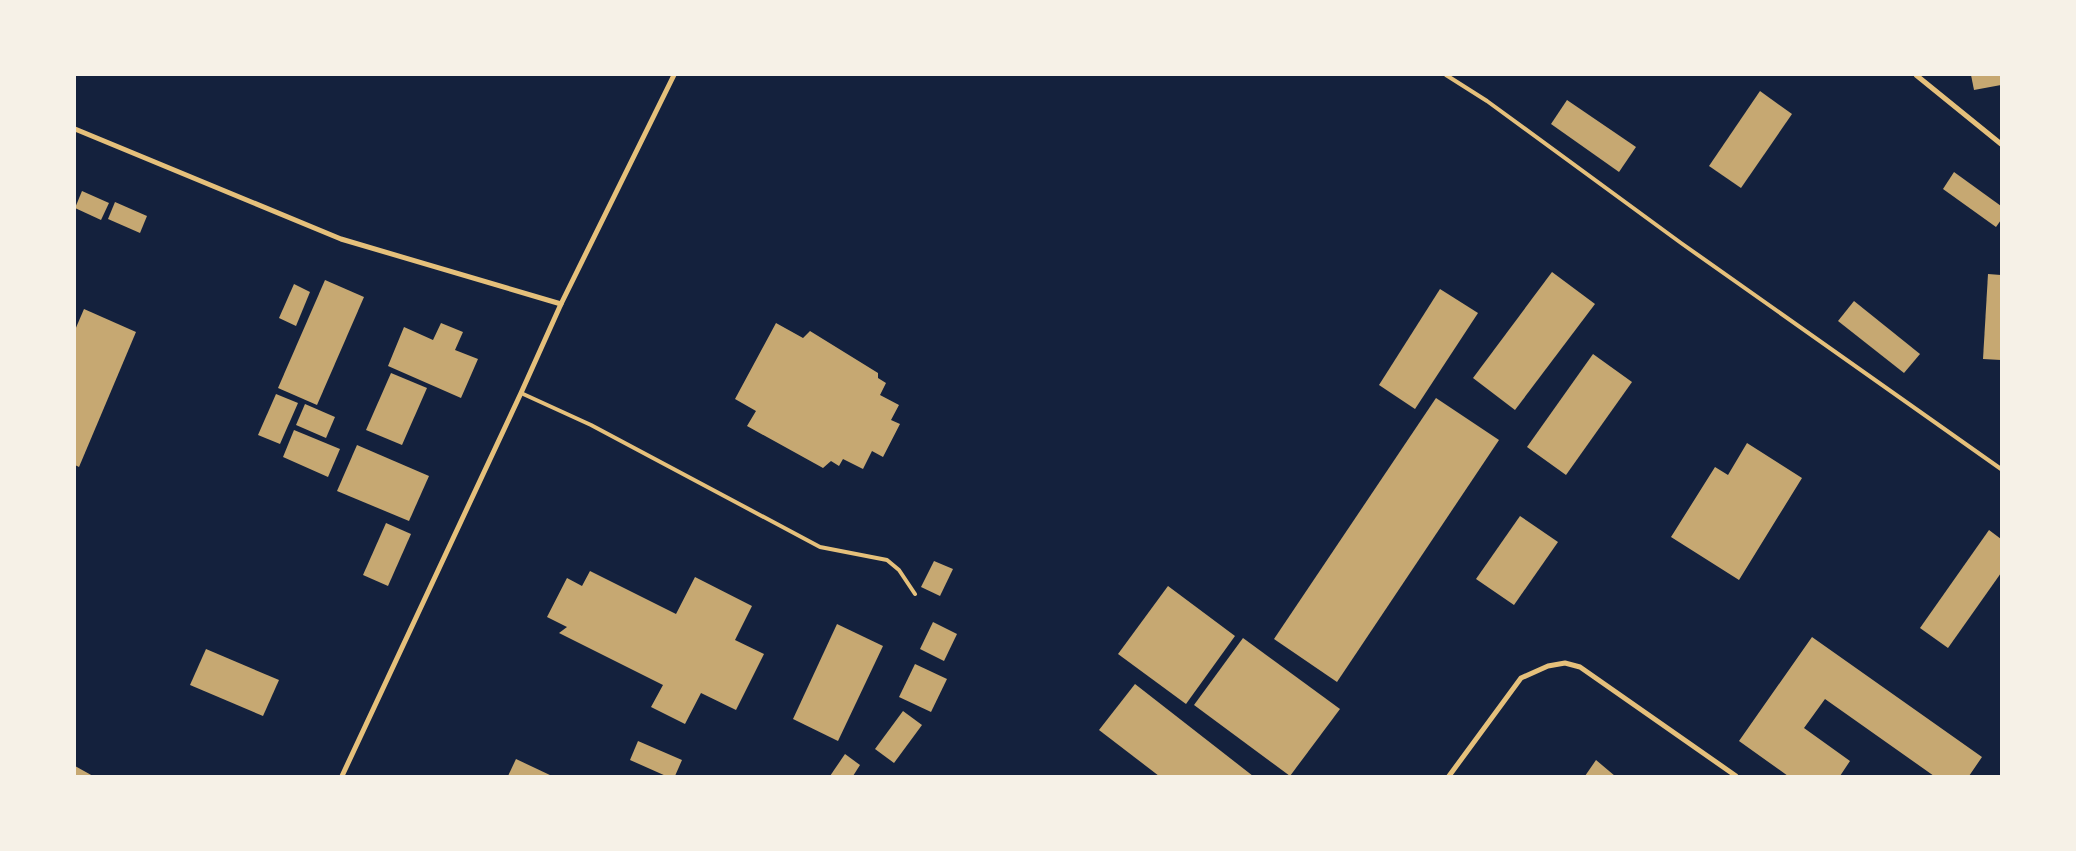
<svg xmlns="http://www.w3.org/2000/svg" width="2076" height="851" viewBox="0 0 2076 851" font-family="'Fira Sans',sans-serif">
  <rect width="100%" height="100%" fill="#14213d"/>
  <g fill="#c6a872">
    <polygon points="1971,75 2001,75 2001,85 1974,90"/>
    <polygon points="1760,91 1792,114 1741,188 1709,166"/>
    <polygon points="1567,100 1636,147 1619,172 1551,124"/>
    <polygon points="1954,172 2001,206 2001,220 1996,227 1943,189"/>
    <polygon points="82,191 109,203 101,220 75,208"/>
    <polygon points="115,202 147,216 140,233 108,219"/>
    <polygon points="1552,272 1595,304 1515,410 1473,378"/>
    <polygon points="1988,274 2001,275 2001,360 1983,359"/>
    <polygon points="325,280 364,297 317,405 278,388"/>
    <polygon points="294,284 310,292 296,326 279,318"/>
    <polygon points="1440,289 1478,313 1415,409 1379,385"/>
    <polygon points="1854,301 1920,354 1904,373 1838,321"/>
    <polygon points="84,309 136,332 79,467 75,465 75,330"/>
    <polygon points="441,323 463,332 455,350 478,359 461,398 388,366 404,327 433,340"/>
    <polygon points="776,323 803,338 810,331 878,373 878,378 886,383 880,395 899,405 891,420 900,424 883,457 872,451 863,469 843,459 839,466 831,461 823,468 747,426 756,411 735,399"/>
    <polygon points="1593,354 1632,382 1566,475 1527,447"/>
    <polygon points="391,373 427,388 402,445 366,430"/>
    <polygon points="276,394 298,403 280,444 258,435"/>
    <polygon points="1436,398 1499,440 1337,682 1274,639"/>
    <polygon points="305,404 335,417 326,438 296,425"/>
    <polygon points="294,430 340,449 328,477 283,457"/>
    <polygon points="1747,443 1802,478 1739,580 1671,537 1715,467 1728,475"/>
    <polygon points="357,445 429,476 409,521 337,491"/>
    <polygon points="1520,516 1558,542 1514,605 1476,579"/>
    <polygon points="386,523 411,534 388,586 363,575"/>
    <polygon points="1989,530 2001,539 2001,573 1948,648 1920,628"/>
    <polygon points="934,561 953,569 940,596 921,587"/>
    <polygon points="590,571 676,614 695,577 752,606 735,640 764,654 736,710 701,693 685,724 651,707 663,685 559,633 567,627 547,617 567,578 582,586"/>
    <polygon points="1168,586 1235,636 1186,704 1118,654"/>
    <polygon points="933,622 957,634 944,661 920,649"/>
    <polygon points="837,624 883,646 838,741 793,719"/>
    <polygon points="1812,637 1982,757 1969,776 1934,776 1825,699 1804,728 1850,761 1840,776 1788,776 1739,741"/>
    <polygon points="1243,638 1340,709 1290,776 1194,705"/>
    <polygon points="206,649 279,680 263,716 190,685"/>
    <polygon points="915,664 947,679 931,712 899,697"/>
    <polygon points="1135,684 1253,776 1159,776 1099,730"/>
    <polygon points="903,711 922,725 894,763 875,749"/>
    <polygon points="638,741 682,760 675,776 666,776 630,760"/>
    <polygon points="845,754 860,765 853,776 830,776"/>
    <polygon points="516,759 552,776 508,776"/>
    <polygon points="1596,760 1615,776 1585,776"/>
    <polygon points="75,766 93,776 75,776"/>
  </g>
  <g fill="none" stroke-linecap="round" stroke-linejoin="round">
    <g stroke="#e5c07b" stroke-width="4">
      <polyline points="1446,75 1487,101 1681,243 2001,469"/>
      <polyline points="521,393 591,425 820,547 887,560 899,570 915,594"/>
    </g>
    <g stroke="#e5c07b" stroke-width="5">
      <polyline points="1916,75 2001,144"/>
      <polyline points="75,129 341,239 561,304"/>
      <polyline points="342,776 521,393 561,304 674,75"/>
      <polyline points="1449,776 1521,678 1548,666 1565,663 1580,667 1736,776"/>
    </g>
  </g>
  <rect width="2076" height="851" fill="none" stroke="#f6f1e7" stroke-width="152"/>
</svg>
